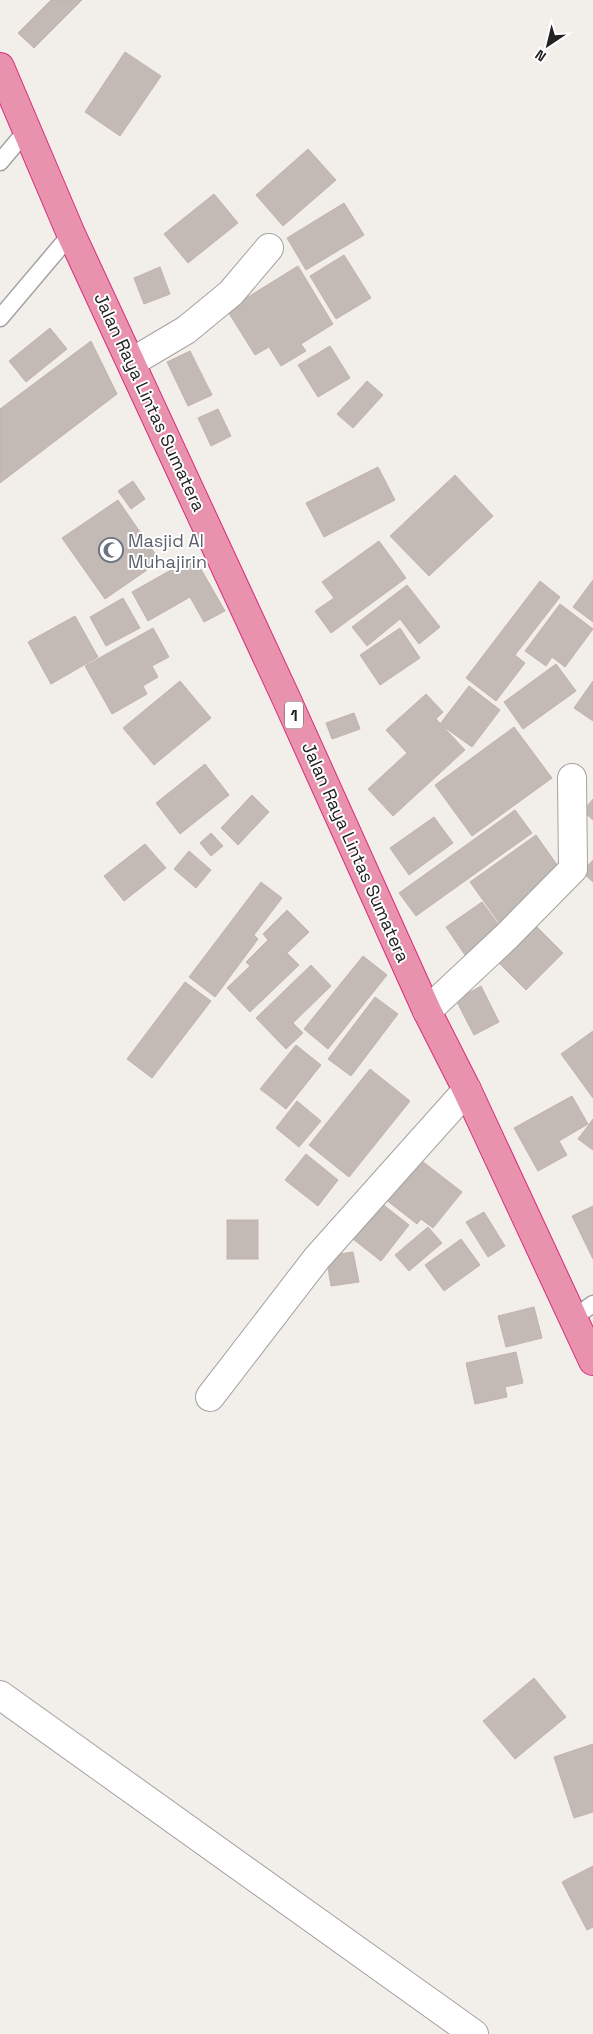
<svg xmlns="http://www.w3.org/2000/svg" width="593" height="2034" viewBox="0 0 593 2034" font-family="'Space Grotesk',sans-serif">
  <rect width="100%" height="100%" fill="#f2eee9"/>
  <g fill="#c3b9b5" stroke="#c4b3ab">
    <polygon points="51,0 82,0 34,48 18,33"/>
    <polygon points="125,52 161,76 120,136 85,112"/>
    <polygon points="308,149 336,180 283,226 256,195"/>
    <polygon points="214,194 238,223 188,263 164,234"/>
    <polygon points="344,203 364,235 306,270 287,238"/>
    <polygon points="344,255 371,298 336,319 310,276"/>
    <polygon points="298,266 333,324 301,344 306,351 281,366 269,347 255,355 227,310"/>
    <polygon points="160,267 170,294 144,304 134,278"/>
    <polygon points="50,328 67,349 26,382 9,361"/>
    <polygon points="91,341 117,394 0,483 0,409"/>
    <polygon points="330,346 350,378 318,397 298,365"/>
    <polygon points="190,351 212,395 188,406 167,362"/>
    <polygon points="367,381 383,395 353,428 337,414"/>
    <polygon points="218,409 231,436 211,446 198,418"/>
    <polygon points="378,467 395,500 324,537 306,503"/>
    <polygon points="455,475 493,516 429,576 390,536"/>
    <polygon points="133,481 145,499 131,509 118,491"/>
    <polygon points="118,500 160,561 105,599 62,538"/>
    <polygon points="379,541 406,578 331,633 315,611 334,598 322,582"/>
    <polygon points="194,557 225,611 204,622 190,597 148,621 132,592"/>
    <polygon points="593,580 593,622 573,607"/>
    <polygon points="540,581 560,597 515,655 525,663 496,701 466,678"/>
    <polygon points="407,585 440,627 419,644 400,619 367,646 352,627"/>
    <polygon points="123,598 140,628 106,646 90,617"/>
    <polygon points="560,604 593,629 565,667 552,657 546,666 525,651"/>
    <polygon points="75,616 98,657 51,684 28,642"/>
    <polygon points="153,628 169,657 152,666 158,677 143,686 147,694 112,714 85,666"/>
    <polygon points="400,628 420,658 380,685 360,655"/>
    <polygon points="556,664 576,691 523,729 504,702"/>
    <polygon points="180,681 211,718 154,765 123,728"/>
    <polygon points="593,681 593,721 574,708"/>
    <polygon points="469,686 500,710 472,747 440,724"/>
    <polygon points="426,694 443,712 436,719 465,750 393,816 368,789 407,753 386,730"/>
    <polygon points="354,713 360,729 332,739 326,723"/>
    <polygon points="514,727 552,778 472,836 435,785"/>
    <polygon points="205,764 229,795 180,834 156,803"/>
    <polygon points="252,795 269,812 238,845 221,828"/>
    <polygon points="593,799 593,820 583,811"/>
    <polygon points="515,810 532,833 416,916 399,893"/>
    <polygon points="434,817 453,843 409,875 390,848"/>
    <polygon points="211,833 223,846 211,856 200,843"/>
    <polygon points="536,835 560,869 527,893 532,900 500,924 470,882"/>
    <polygon points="145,844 166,868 124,901 104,876"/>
    <polygon points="189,851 211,870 196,888 174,869"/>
    <polygon points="593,860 593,882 582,872"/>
    <polygon points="261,882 282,898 254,935 258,939 215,997 189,977"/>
    <polygon points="482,902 502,929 465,955 446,927"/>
    <polygon points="287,910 309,932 287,953 299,965 250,1012 227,988 250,966 246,962 268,940 263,934"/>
    <polygon points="531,921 563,953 526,990 494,958"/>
    <polygon points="363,956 387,975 328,1049 304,1029"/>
    <polygon points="311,965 331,986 293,1023 303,1033 286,1049 256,1018"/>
    <polygon points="185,982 211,1001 152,1078 127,1059"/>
    <polygon points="481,986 499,1022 474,1035 456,1000"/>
    <polygon points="375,997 398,1014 351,1076 328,1059"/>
    <polygon points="593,1031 593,1098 561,1054"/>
    <polygon points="296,1045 321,1065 286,1109 260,1089"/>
    <polygon points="370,1069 410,1101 349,1177 309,1145"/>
    <polygon points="572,1096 588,1124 559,1141 567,1155 538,1171 514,1128"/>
    <polygon points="297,1101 321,1121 299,1147 276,1128"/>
    <polygon points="593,1119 593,1150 578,1139"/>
    <polygon points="306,1154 338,1180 318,1206 285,1180"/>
    <polygon points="418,1158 462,1192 433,1228 421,1219 417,1224 385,1199"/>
    <polygon points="381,1203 409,1225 381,1261 353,1239"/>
    <polygon points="593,1206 593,1259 572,1216"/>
    <polygon points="484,1212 505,1246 488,1257 466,1222"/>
    <rect x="227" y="1220" width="31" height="39"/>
    <polygon points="428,1227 442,1243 409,1271 395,1255"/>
    <polygon points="461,1239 480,1265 444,1291 425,1265"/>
    <polygon points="353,1252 359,1282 331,1286 326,1256"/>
    <polygon points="534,1307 542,1338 506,1347 498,1316"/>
    <polygon points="516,1352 523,1383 505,1387 507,1397 475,1404 466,1363"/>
    <polygon points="534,1678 566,1717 515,1759 483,1721"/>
    <polygon points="593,1744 593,1812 574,1818 554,1757"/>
    <polygon points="593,1866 593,1927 587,1930 562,1882"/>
  </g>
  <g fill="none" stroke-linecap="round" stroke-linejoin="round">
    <defs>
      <g id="lane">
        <polyline points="0,162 27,130"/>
        <polyline points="0,318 71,234"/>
        <polyline points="573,1318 593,1304"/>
      </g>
      <g id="street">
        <polyline points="132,362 186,330 231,293 269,248"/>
        <polyline points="427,1011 507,936 573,869 572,778"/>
        <polyline points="210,1397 317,1258 467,1090"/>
        <polyline points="0,1695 474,2034"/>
      </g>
      <polyline id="highway" points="0,67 71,234 286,698 427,1011 467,1090 593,1361"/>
    </defs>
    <use href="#lane" stroke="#a3a3a3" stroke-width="19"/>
    <use href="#street" stroke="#a3a3a3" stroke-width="30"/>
    <use href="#highway" stroke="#db2b7e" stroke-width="30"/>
    <use href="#lane" stroke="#fff" stroke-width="16"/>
    <use href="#street" stroke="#fff" stroke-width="28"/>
    <use href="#highway" stroke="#e892ad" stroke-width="28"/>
  </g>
  <defs>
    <symbol id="mosque-ring" viewBox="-11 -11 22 22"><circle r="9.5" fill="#fff" stroke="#6b7280" stroke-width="1.5"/><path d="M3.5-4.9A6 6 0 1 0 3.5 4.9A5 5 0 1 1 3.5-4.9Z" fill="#6b7280"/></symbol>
  </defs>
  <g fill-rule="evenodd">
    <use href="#mosque-ring" x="97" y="536" width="28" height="28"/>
  </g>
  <g text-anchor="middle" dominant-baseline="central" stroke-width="4" stroke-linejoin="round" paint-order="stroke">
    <rect fill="#fff" stroke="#646464" stroke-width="1" x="285" y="701.5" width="18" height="27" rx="4"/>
    <g font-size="16" font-weight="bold" fill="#222">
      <text x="294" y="715">1</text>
    </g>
    <g font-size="18" fill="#222" stroke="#fff">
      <text transform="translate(150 402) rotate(65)">Jalan Raya Lintas Sumatera</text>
      <text transform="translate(356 852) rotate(66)">Jalan Raya Lintas Sumatera</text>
    </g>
    <g font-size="18" fill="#5b616d" stroke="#fff" text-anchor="start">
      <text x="128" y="540">Masjid Al<tspan x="128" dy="21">Muhajirin</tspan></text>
    </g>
  </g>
  <g transform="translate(548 45) rotate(215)" stroke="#ffffff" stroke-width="4" paint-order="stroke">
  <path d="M0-4L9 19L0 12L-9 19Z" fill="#222222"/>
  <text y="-8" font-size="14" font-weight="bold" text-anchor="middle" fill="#222222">N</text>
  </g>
</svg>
